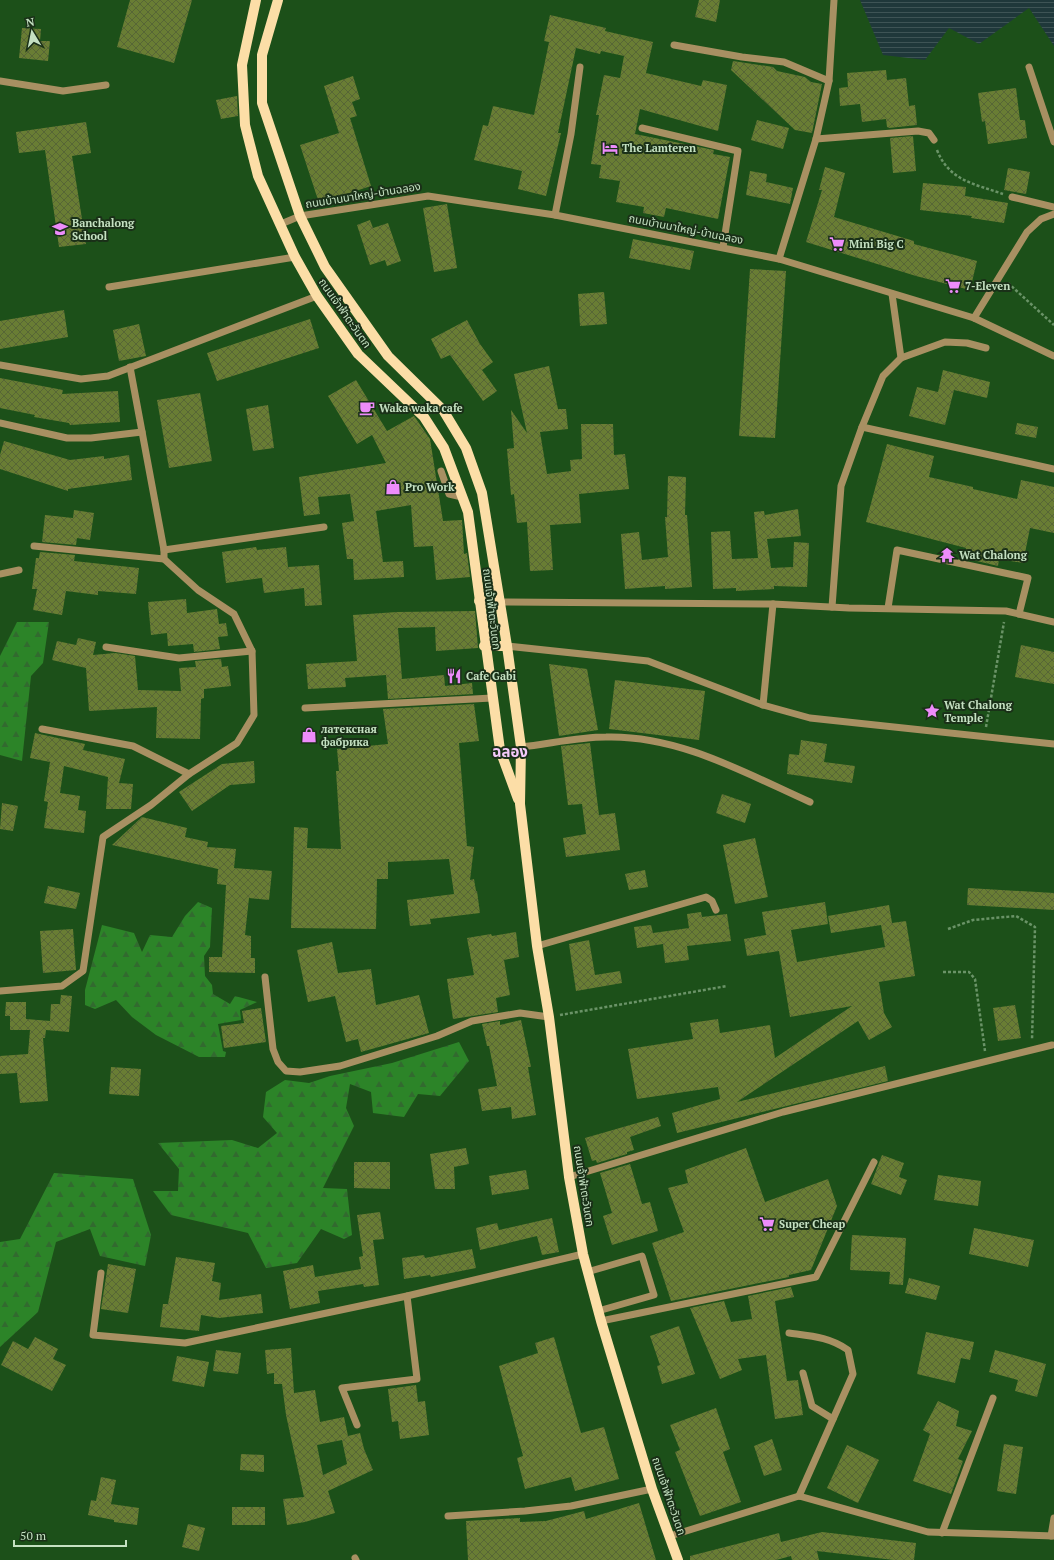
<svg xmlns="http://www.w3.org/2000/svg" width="1054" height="1560" viewBox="0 0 1054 1560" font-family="'PT Serif','Noto Sans Thai',serif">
  <defs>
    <pattern id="forest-firs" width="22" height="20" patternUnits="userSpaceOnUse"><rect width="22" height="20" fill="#2c8428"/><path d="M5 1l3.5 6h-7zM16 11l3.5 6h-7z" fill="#326a2f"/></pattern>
    <pattern id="water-rules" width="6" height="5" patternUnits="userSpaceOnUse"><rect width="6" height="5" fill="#1f383a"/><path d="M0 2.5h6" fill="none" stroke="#3e5455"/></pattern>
    <pattern id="building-cross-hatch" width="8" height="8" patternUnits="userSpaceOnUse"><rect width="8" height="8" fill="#697d34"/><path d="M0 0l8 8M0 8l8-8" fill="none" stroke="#576636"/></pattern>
  </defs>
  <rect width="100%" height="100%" fill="#1c5019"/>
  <g fill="url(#forest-firs)">
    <polygon points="17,622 49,622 43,663 31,676 22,761 0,755 0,656"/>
    <polygon points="198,902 212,908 210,947 204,956 205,976 212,985 213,994 230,1004 235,996 257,1002 240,1010 241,1020 218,1024 223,1051 226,1052 225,1057 199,1057 156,1035 132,1017 116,1000 95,1009 85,1005 85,990 102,925 134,933 142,952 150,935 172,937 185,916"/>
    <polygon points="459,1042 469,1061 440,1096 418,1094 404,1117 373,1113 371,1092 350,1084 346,1108 354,1126 323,1188 347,1189 352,1235 344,1239 321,1229 297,1263 266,1268 248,1233 171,1215 153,1191 178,1191 179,1169 158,1143 232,1140 258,1148 277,1133 263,1117 266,1092 285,1080 309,1083 330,1076 392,1063"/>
    <polygon points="54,1173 133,1179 151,1235 145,1266 100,1256 90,1229 56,1242 38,1312 0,1347 0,1242 20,1239"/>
  </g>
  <polygon fill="url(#water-rules)" points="860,0 1054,0 1054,46 1029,8 979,44 949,28 925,60 883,55"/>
  <g fill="url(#building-cross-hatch)" fill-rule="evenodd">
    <polygon points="130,0 192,0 174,63 117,47"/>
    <polygon points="699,0 720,0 716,22 695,17"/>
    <polygon points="550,15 606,28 605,31 653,42 646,73 701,86 703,80 727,85 718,131 640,109 635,134 714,150 713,154 730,157 718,219 666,208 664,217 643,213 644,207 616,202 620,181 599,178 601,165 591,164 599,115 596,115 604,75 620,78 624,56 601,51 600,54 576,48 558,133 561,133 546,196 518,189 522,171 474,160 483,125 488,126 493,106 534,115 549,42 544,41"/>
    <polygon points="22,28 41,29 40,41 50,41 48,61 19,58"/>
    <polygon points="733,61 773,67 777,71 805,77 811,82 822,84 812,133 795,130 731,70"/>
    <polygon points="886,70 887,80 906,78 909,106 915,105 917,125 889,128 887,127 886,119 862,122 860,104 840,106 839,88 848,87 847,73"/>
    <polygon points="353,76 360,99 352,102 357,116 350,118 371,186 319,203 300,145 339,133 324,86"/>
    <polygon points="1016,88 1020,120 1025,120 1027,138 988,144 985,121 982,122 978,93"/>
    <polygon points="237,96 238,116 221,119 216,100"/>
    <polygon points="757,120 789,128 783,149 751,140"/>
    <polygon points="86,122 91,153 72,156 86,244 59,247 45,150 19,153 16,132"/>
    <polygon points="913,136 916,171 893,173 890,138"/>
    <polygon points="825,167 845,173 834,217 914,241 914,244 977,261 970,290 916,276 806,242 822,190 819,190"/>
    <polygon points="1008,168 1030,172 1026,194 1004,190"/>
    <polygon points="750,171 767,174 766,182 793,188 790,204 746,195"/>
    <polygon points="923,183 966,187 965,196 1008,203 1004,223 971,218 972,216 920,210"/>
    <polygon points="447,204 457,268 434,272 423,208"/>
    <polygon points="370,220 373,228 388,223 401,261 387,266 385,260 370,265 357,225"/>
    <polygon points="633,239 694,251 690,270 629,258"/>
    <polygon points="750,269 786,271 775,438 739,436"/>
    <polygon points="604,292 607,324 580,326 578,294"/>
    <polygon points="64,310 68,337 0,349 0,321"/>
    <polygon points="310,319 319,348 217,381 207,353"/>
    <polygon points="467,320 480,344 493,362 482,370 497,391 483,401 450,355 441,359 431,339"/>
    <polygon points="139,324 146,356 119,361 113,330"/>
    <polygon points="549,366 558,409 566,409 568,429 540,432 547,474 571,471 570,460 582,459 581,424 613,424 614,455 625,454 629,489 579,494 581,523 550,525 553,570 530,571 527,522 517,523 514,494 511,495 507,449 514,448 511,410 527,433 514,374"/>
    <polygon points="943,370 990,382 987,398 954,390 945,425 909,416 917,387 938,392"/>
    <polygon points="0,378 63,390 62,394 118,391 120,422 70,425 69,423 34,417 35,415 0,408"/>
    <polygon points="356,380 387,431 414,416 430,439 443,521 462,520 464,554 467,553 470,577 436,580 433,546 414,547 411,505 376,511 383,562 403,561 404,577 354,580 353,559 347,559 342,523 354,521 350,494 318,497 320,514 304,516 299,477 386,463 372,435 357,444 328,396"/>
    <polygon points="200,393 212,461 169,468 157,400"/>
    <polygon points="268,405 274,448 253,451 246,409"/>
    <polygon points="1017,423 1038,427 1036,438 1015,434"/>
    <polygon points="4,441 70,460 104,456 104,459 129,455 132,480 68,489 68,491 0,469 0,455"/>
    <polygon points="887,444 934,456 929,477 973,487 973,489 1017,499 1021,480 1054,487 1054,533 1030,528 1023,563 999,559 998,566 964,558 966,548 866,522"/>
    <polygon points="668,476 686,477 685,515 687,515 692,587 665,589 665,586 625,589 621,534 639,532 642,560 668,557 665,517 667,517"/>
    <polygon points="798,509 801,536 767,539 771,568 793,567 794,542 809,543 807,587 774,586 774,589 736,591 736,588 713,589 711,532 730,531 732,559 758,558 754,512 764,511 766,523 765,515"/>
    <polygon points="74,510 94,513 90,540 77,538 76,545 42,542 45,515 73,518"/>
    <polygon points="256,547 257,550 286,547 288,567 319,565 322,605 305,606 304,588 264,593 262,578 226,583 222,552"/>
    <polygon points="40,552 75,555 74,561 139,568 136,594 98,591 98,595 66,591 62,615 33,610 37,589 32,589 36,558 39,558"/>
    <polygon points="186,599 187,613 217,609 219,624 226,623 228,636 218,637 220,649 194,652 193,644 168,646 167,633 151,635 148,602"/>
    <polygon points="475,611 478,648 436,651 435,627 398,628 402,679 444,675 445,686 472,683 473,694 388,699 386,675 345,678 346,687 308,689 306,664 357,661 353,615 397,612"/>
    <polygon points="78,638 96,642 93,655 115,653 135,656 138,690 181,691 179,668 196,667 195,661 221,659 222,667 228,666 231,686 204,689 204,698 201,699 200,739 156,738 157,707 89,711 86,668 52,660 57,641 76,645"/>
    <polygon points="1021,645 1054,652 1054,684 1015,677"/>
    <polygon points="549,664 587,669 598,730 559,736"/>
    <polygon points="615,680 705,691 699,740 609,729"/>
    <polygon points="474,704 479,741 459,743 467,846 474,847 470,880 474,879 476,891 477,891 480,913 430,919 431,924 410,926 407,900 454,894 449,859 388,862 388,879 377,879 376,929 291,928 294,827 308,828 307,848 341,849 336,771 339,771 337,749 388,744 383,709"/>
    <polygon points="35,733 85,744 83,750 125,759 119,783 133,784 131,809 106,809 108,777 64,766 60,793 80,796 78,810 86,811 84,833 44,828 48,802 44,801 50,762 30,758"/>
    <polygon points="801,740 827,744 824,762 855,766 852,783 787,774 789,754 799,755"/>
    <polygon points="590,743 599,815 615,813 620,850 566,857 563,838 586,834 582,804 568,805 561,746"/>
    <polygon points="254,761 255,783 230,785 192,811 179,792 222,764"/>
    <polygon points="722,794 751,804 745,823 716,813"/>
    <polygon points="2,803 18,806 13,831 0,829"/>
    <polygon points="142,817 187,828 185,837 208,842 207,847 236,849 234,868 272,871 269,900 249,898 245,935 251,936 251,958 255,958 255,973 209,972 209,957 222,957 226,885 217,884 218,869 112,845"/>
    <polygon points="755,838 768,897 735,904 723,845"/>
    <polygon points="645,870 648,887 629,890 625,874"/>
    <polygon points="48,886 80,893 76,909 44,903"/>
    <polygon points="968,888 1054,893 1054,910 967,905"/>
    <polygon points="825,902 828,924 791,930 797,962 885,947 881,925 831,933 828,916 889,905 892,923 906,921 915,976 879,982 884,1013 892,1027 869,1040 858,1021 737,1102 885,1066 888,1081 677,1133 672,1113 720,1099 718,1087 637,1099 628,1049 693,1039 690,1023 718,1019 720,1033 770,1025 775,1058 852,1006 790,1017 779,951 747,956 744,939 766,935 762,912"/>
    <polygon points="701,912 702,917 727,914 731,941 687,946 689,960 665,963 663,944 637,948 634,927 651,925 653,933 689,928 687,914"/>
    <polygon points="73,929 76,970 43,973 40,931"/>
    <polygon points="516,932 519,957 504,960 510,995 496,998 498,1012 453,1019 447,979 474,975 467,938 491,934 492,936"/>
    <polygon points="589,940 595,975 620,971 622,983 576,991 569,944"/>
    <polygon points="332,942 338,973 371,969 376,1005 419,995 429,1033 361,1052 358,1039 346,1042 335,996 308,1002 297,950"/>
    <polygon points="61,995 72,996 69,1032 46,1030 45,1038 43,1038 48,1101 20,1103 17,1073 0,1074 0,1056 28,1054 30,1030 10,1030 10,1016 5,1016 6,1002 26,1002 26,1019 50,1021 51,1004 60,1004"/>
    <polygon points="1015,1005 1021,1038 998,1041 993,1008"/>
    <polygon points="261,1008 266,1042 224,1048 221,1026 244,1023 242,1011"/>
    <polygon points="521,1020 531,1067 528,1067 536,1115 512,1119 511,1107 482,1111 478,1089 497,1086 489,1046 487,1046 482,1024 500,1021 500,1025"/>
    <polygon points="111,1067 141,1069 139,1096 109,1094"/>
    <polygon points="658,1117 661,1126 630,1137 634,1150 627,1152 627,1154 597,1163 596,1160 592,1161 585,1138"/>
    <polygon points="466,1148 469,1164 454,1167 455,1189 435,1189 430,1154"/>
    <polygon points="746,1148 765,1202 828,1179 837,1206 811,1270 789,1275 789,1277 671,1301 652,1243 684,1232 668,1188 688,1183 685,1170"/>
    <polygon points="882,1155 904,1163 899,1177 907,1180 901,1195 871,1184"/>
    <polygon points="354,1162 390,1162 390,1189 354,1188"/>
    <polygon points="630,1164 642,1204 650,1202 658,1231 612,1245 603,1216 612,1213 600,1173"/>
    <polygon points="526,1170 529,1189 492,1195 489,1176"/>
    <polygon points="938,1175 981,1181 978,1206 934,1200"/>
    <polygon points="380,1212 384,1239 373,1240 379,1285 364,1287 363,1284 318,1291 320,1303 290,1309 283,1271 313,1265 315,1277 361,1269 359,1257 363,1256 357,1215"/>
    <polygon points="552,1218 559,1252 542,1255 537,1236 480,1250 476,1228 497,1223 499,1230"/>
    <polygon points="974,1228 1034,1240 1028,1267 969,1254"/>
    <polygon points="852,1235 906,1238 903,1285 889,1284 890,1272 850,1270"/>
    <polygon points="472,1249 476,1268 431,1277 430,1275 404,1279 402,1258 424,1255 425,1258"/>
    <polygon points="176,1257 215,1263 212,1281 221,1283 219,1300 261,1294 263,1313 219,1318 201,1315 199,1331 160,1327 163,1304 168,1304"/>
    <polygon points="108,1264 136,1269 128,1313 101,1309"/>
    <polygon points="909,1278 940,1286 936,1300 905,1293"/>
    <polygon points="791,1287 794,1297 775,1301 787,1381 798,1380 803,1415 775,1419 766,1355 738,1359 742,1370 720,1379 690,1308 724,1301 731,1322 752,1319 748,1296"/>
    <polygon points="679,1326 695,1374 662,1384 657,1366 660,1365 650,1336"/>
    <polygon points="926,1332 974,1342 970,1360 961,1358 955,1383 917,1374"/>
    <polygon points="35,1337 58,1349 53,1359 66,1365 52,1391 1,1365 13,1341 28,1349"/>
    <polygon points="554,1337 581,1433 604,1427 619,1479 575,1491 571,1477 525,1489 517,1458 523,1456 499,1366 538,1353 535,1343"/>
    <path d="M 291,1348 L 294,1393 L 315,1390 L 320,1422 L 344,1417 L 348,1436 L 360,1433 L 364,1449 L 373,1470 L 328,1491 L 335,1513 L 305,1522 L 287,1525 L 283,1499 L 304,1497 L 286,1415 L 282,1384 L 274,1384 L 274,1373 L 267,1374 L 265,1350 ZM 342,1440 L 347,1464 L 323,1475 L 317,1445 Z"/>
    <polygon points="216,1350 241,1353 238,1374 213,1371"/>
    <polygon points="995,1350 1046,1364 1037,1397 1015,1391 1018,1380 989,1372"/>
    <polygon points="177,1356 209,1362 204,1387 172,1381"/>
    <polygon points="416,1385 418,1402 425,1401 429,1435 400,1439 398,1421 392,1422 388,1389"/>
    <polygon points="938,1401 959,1411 956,1426 972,1431 958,1459 963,1461 951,1494 913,1481 930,1434 923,1430"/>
    <polygon points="716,1408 730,1449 723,1452 741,1502 700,1516 675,1452 680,1450 670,1425"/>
    <polygon points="772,1439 782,1470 764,1476 754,1446"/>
    <polygon points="1004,1444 1023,1447 1016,1494 997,1491"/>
    <polygon points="847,1445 879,1460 858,1503 827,1488"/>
    <polygon points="241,1454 264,1455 264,1472 240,1470"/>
    <polygon points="101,1477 116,1480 111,1504 139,1508 137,1525 114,1522 114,1520 88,1515 91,1500 96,1501"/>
    <polygon points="639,1503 656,1560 468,1560 466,1521 520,1518 520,1522 546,1521 584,1511 586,1519"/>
    <rect x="232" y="1507" width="33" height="18"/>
    <polygon points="188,1524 205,1528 199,1551 182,1547"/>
    <polygon points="822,1532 916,1543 914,1560 894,1560 817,1551 819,1560 792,1560 791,1556 776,1560 690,1560 690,1556 779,1533 781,1542"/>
  </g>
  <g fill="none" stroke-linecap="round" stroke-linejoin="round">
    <g stroke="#6a9367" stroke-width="2.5" stroke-dasharray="3 2" stroke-linecap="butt">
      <path d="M 937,150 C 949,181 975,184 1003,194"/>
      <polyline points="1008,283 1054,325"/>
      <polyline points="986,727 1004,622"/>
      <polyline points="948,929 973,920 1016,916 1035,927 1032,1040"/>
      <polyline points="943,972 969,972 975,979 985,1051"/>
      <polyline points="560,1015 727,986"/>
    </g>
    <g stroke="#a89062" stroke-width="7">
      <polyline points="674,45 742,57 784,62 829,81"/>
      <polyline points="1029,67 1054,142"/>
      <polyline points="0,81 63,91 106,85"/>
      <polyline points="642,128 738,151 723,247"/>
      <polyline points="816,139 918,131 929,133 934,140"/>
      <polyline points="1012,197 1054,207"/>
      <polyline points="555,215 571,134 580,67"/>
      <polyline points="281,224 300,216 428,196 555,215 779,259 974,318 1054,356"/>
      <polyline points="779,259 816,139 829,81 834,0"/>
      <polyline points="109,287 295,257"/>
      <polyline points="974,318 1027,232 1041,219 1054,214"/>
      <polyline points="901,358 945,342 967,343 986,348"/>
      <polyline points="0,365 81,379 108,376 317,296"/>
      <polyline points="0,423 67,438 91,438 142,432"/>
      <polyline points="862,427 1054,469"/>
      <polyline points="441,471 449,494 462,497"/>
      <polyline points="34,546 164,559"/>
      <polyline points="164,550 324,527"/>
      <polyline points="0,574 19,570"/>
      <polyline points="500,602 773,604 849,608 1006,611 1054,622"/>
      <polyline points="832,607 841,486 862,427 883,376 901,358 892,294"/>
      <polyline points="888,608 897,550 1028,578 1019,614"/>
      <polyline points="507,646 648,661 763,705 810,718 1054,744"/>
      <polyline points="106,647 179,658 252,651"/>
      <polyline points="763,705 773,604"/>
      <polyline points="305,708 492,698"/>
      <polyline points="42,729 133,746 189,774"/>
      <path d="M 521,747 C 549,744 578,737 606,737 C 679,735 745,773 810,802"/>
      <polyline points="537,946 706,897 712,901 716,910"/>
      <polyline points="265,977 273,1049 278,1062 286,1071 300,1072 340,1066 437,1036 472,1021 520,1013 549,1017"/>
      <polyline points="0,991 62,986 83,971 103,837 151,805 189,774 237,743 254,715 252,651 234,614 198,590 164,559 164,550 130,367"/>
      <polyline points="569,1177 783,1112 1052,1045"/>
      <polyline points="587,1272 642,1256 654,1295 598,1311"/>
      <polyline points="101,1273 93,1335 185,1343 407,1296 583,1254"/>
      <polyline points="601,1321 816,1277 874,1162"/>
      <path d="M 789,1333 C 811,1336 830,1337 848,1350 L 853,1374 L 799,1496"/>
      <polyline points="803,1373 812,1406 833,1419"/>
      <polyline points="357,1425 342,1388 417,1379 407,1296"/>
      <polyline points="448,1516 525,1511 571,1506 652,1489"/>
      <polyline points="942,1533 993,1398"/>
      <polyline points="670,1536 799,1496 928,1532 1054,1536"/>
      <polyline points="1051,1536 1054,1518"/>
      <polyline points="355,1558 356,1560"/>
    </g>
    <g stroke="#fcdea7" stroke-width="10">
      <polyline points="256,0 242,65 245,125 258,176 295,257 317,296 358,354 424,417 444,448 468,512 500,750 518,799"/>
      <polyline points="278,0 262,55 262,103 300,216 325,267 388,356 443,410 466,448 482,493 507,646 521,747 520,804 537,946 549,1017 569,1177 583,1254 601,1321 652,1489 678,1560"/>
      <polyline points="479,601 500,602"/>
      <polyline points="484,646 507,646"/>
    </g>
  </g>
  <defs>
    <symbol id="hotel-bare" viewBox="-9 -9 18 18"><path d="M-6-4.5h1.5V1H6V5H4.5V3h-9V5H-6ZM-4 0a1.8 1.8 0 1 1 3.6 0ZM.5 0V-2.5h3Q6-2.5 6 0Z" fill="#ed8cfa" stroke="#1a3018" stroke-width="2.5" paint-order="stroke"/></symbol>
    <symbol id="school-bare" viewBox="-9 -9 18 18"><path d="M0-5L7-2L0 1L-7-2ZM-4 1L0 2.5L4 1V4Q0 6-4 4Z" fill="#ed8cfa" stroke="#1a3018" stroke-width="2.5" paint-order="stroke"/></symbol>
    <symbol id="supermarket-bare" viewBox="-9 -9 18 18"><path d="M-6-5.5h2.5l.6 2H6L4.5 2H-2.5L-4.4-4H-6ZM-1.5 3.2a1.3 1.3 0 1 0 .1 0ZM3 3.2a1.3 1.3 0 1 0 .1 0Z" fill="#ed8cfa" stroke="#1a3018" stroke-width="2.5" paint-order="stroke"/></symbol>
    <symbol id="cafe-bare" viewBox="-9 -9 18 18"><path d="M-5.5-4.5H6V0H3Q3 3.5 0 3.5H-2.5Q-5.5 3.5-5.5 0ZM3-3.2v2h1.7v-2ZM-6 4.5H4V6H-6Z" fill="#ed8cfa" stroke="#1a3018" stroke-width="2.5" paint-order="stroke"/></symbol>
    <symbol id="shop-bare" viewBox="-9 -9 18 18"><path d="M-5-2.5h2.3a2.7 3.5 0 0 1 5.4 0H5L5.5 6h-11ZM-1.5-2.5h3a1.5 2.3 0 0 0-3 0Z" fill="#ed8cfa" stroke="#1a3018" stroke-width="2.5" paint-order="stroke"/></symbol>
    <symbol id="temple-bare" viewBox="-9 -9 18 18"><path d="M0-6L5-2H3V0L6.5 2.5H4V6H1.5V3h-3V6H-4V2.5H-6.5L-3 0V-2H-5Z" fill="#ed8cfa" stroke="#1a3018" stroke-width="2.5" paint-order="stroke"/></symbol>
    <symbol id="restaurant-bare" viewBox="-9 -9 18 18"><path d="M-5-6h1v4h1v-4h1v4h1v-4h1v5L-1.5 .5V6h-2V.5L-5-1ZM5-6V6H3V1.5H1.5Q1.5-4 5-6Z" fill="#ed8cfa" stroke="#1a3018" stroke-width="2.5" paint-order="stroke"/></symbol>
    <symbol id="sight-bare" viewBox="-9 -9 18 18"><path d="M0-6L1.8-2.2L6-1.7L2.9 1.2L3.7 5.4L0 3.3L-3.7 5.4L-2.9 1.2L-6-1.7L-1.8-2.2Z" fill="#ed8cfa" stroke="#1a3018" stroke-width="2.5" paint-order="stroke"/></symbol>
  </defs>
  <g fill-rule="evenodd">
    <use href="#hotel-bare" x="599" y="137" width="22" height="22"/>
    <use href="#school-bare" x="49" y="218" width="22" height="22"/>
    <use href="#supermarket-bare" x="826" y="233" width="22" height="22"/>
    <use href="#supermarket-bare" x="942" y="275" width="22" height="22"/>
    <use href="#cafe-bare" x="356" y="397" width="22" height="22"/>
    <use href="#shop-bare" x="382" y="476" width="22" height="22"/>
    <use href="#temple-bare" x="936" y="544" width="22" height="22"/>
    <use href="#restaurant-bare" x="443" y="665" width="22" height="22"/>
    <use href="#sight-bare" x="921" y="700" width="22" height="22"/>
    <use href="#shop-bare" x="298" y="724" width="22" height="22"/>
    <use href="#supermarket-bare" x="756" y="1213" width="22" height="22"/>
  </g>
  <g text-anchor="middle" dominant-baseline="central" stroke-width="4" stroke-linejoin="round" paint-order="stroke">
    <g font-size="11" font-weight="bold" fill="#c5e1c2" stroke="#1a3018" text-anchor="start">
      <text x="622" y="148">The Lamteren</text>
      <text x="72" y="223">Banchalong<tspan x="72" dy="13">School</tspan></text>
      <text x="849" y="244">Mini Big C</text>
      <text x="965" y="286">7-Eleven</text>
      <text x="379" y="408">Waka waka cafe</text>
      <text x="405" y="487">Pro Work</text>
      <text x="959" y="555">Wat Chalong</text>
      <text x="466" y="676">Cafe Gabi</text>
      <text x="944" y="705">Wat Chalong<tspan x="944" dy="13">Temple</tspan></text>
      <text x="321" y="729">латексная<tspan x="321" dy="13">фабрика</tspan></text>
      <text x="779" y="1224">Super Cheap</text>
    </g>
    <g font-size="11" fill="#c5e1c2" stroke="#1a3018">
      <text transform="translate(363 195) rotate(-9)">ถนนบ้านนาใหญ่-บ้านฉลอง</text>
      <text transform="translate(686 229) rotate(11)">ถนนบ้านนาใหญ่-บ้านฉลอง</text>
      <text transform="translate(345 313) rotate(55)">ถนนเจ้าฟ้าตะวันตก</text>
      <text transform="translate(492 609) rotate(83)">ถนนเจ้าฟ้าตะวันตก</text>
      <text transform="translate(584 1186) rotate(81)">ถนนเจ้าฟ้าตะวันตก</text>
      <text transform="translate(669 1496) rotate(71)">ถนนเจ้าฟ้าตะวันตก</text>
    </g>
    <g font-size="15" font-weight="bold" fill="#f5cafb" stroke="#1a3018">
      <text x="510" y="751">ฉลอง</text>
    </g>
  </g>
  <g transform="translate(32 32) rotate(350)" stroke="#1a3018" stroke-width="3" paint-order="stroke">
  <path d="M0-3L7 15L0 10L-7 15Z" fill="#c5e1c2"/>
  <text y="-6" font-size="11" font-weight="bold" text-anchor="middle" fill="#c5e1c2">N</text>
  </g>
  <path d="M14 1540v6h112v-6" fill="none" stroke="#c5e1c2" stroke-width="2"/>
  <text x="20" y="1540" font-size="12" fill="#c5e1c2" stroke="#1a3018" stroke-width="3" paint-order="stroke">50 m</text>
</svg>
